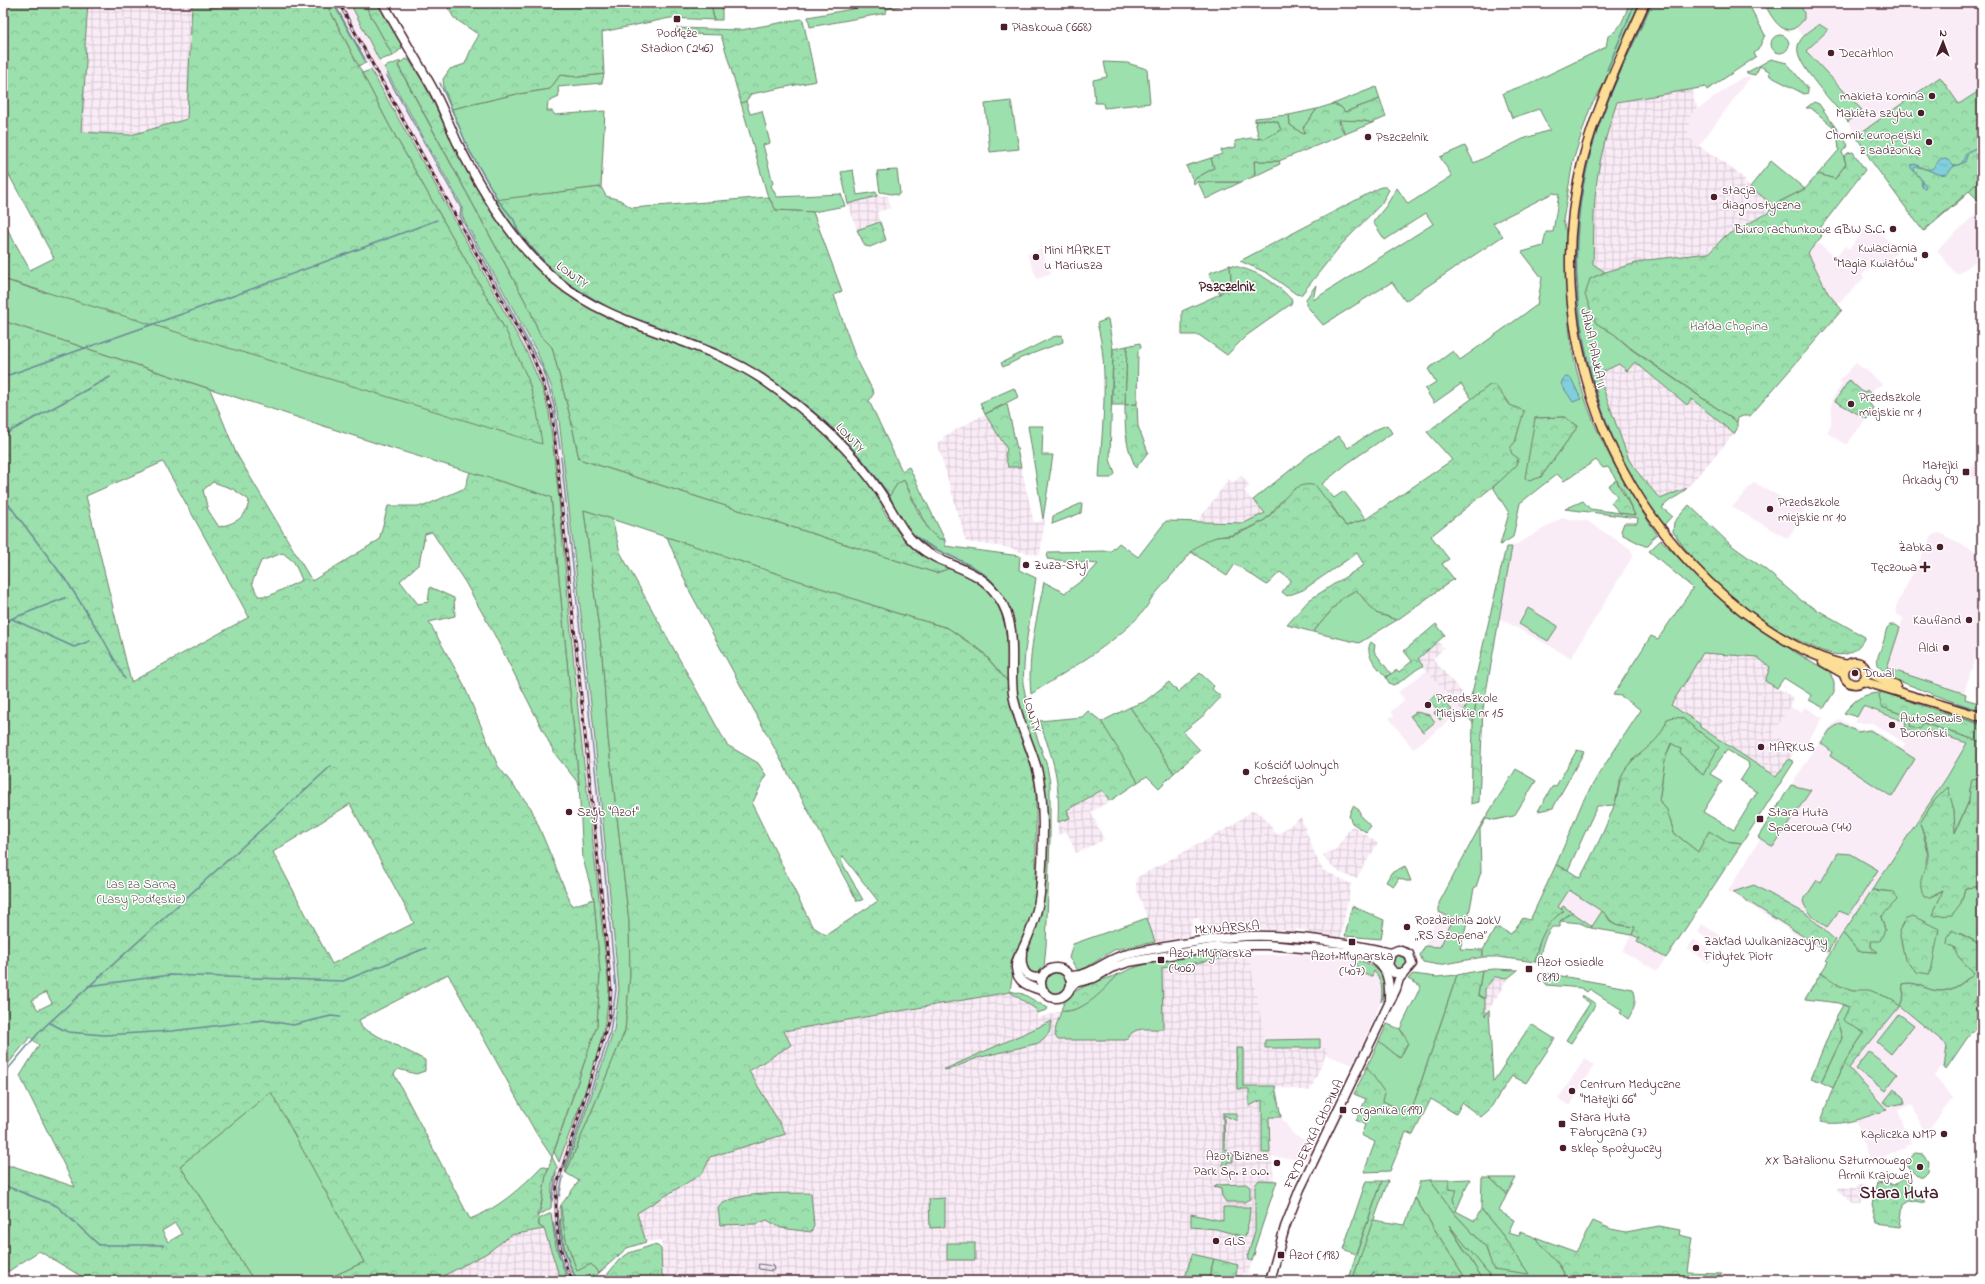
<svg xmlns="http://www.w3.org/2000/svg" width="1985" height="1284" viewBox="0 0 1985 1284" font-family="'Indie Flower',sans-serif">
  <defs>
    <pattern id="industrial-grid" width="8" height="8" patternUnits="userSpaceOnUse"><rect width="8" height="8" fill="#faecf7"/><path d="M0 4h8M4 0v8" fill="none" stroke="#d8cad4"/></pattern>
    <pattern id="forest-crowns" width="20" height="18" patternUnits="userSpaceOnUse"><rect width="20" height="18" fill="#9be0ad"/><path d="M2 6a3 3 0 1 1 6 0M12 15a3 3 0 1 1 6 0" fill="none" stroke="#87c095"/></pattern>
    <pattern id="garden-dots" width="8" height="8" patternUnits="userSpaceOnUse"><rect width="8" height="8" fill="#9be0ad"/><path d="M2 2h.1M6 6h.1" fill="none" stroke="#87c095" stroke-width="1.8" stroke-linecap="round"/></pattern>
    <pattern id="water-ripples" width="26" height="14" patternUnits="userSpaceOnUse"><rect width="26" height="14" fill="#80cfdc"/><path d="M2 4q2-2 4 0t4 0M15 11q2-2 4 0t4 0" fill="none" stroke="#70b1bd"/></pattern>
  </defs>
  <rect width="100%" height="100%" fill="#fff"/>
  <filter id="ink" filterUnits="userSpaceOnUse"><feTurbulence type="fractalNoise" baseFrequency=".025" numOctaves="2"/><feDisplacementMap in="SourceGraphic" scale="8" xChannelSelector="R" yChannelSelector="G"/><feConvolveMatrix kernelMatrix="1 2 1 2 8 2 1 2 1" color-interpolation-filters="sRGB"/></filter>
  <g filter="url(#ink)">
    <g fill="#faecf7">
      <polygon points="333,3 350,3 379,60 462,206 462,216 537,352 545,369 556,403 594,730 619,989 614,1030 565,1172 561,1199 551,1208 553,1178 601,1040 608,1003 609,988 578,710 559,499 549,412 542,388 501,304 380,84 366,63"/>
      <polygon points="1800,3 1982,3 1982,89 1959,104 1940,78 1856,136 1839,109 1820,87 1797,53 1799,42 1803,37 1796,28 1801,24 1802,6"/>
      <polygon points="1751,76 1699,146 1688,137 1691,114 1741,78"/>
      <polygon points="1982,208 1982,257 1958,274 1955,273 1937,250"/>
      <polygon points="1870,223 1899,251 1876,271 1870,267 1862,275 1864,278 1837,305 1828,293 1808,253 1817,242 1836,257 1845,246 1849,249"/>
      <polygon points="1041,249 1051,274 1037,279 1027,254"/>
      <polygon points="1856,363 1862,368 1863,367 1883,385 1876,387 1871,393 1869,403 1874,409 1846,445 1827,433 1831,424 1832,399 1842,384 1839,381"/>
      <polygon points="1982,451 1982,483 1968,475"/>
      <polygon points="1754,482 1793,504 1795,501 1806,507 1788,539 1732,507"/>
      <polygon points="1562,518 1587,521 1631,549 1633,556 1571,658 1499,618 1512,547"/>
      <polygon points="1940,533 1982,555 1982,642 1980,642 1964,693 1887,668 1903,618 1897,614 1896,606 1931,537 1934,534"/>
      <polygon points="1428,670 1462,711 1413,749 1389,718 1394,715 1391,711 1405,700 1398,692"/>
      <polygon points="1789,706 1801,712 1805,707 1823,718 1806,744 1797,747 1796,749 1773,734"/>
      <polygon points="1863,706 1907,722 1905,728 1922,735 1925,730 1967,743 1947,777 1828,955 1728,891 1760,839 1773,847 1811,790 1791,785 1829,728 1839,719 1859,730 1871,728 1903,748 1905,743 1872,723 1855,723"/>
      <polygon points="1569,890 1602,911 1592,926 1563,906 1561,909 1558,907"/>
      <polygon points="1439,912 1453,919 1440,947 1425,946"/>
      <polygon points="1702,924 1727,940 1721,948 1700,934 1698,931"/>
      <polygon points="1632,935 1639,938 1637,942 1666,958 1657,971 1622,951"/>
      <polygon points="1693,939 1715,953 1709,963 1687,949"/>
      <polygon points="1310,954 1354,959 1360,973 1374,971 1380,978 1382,991 1381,1002 1353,1065 1326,1055 1329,1048 1320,1048 1320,1039 1265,1040 1249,955"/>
      <polygon points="1900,1006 1947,1045 1944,1068 1940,1068 1935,1077 1953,1098 1925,1135 1912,1104 1898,1110 1911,1144 1906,1146 1907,1148 1869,1160 1856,1120 1887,1111 1849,1068"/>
      <polygon points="1585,1058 1594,1065 1570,1106 1558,1099"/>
      <polygon points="1269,1117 1281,1117 1294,1135 1315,1145 1308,1160 1271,1157"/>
      <polygon points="560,1208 563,1241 570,1264 578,1281 568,1281 556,1247 551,1213"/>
    </g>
    <g fill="url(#industrial-grid)">
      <polygon points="88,3 192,3 187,119 131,135 81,132 86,63 85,45"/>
      <polygon points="1692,89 1694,100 1698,108 1691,114 1688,137 1712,156 1717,157 1745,179 1745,183 1773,205 1768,212 1725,236 1710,253 1647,260 1605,272 1593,265 1594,216 1599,168 1606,134 1617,102"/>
      <polygon points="877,196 888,196 891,208 877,212 880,222 857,230 848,204"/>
      <polygon points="1635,362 1687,405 1692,399 1734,434 1687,488 1660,499 1635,469 1629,460 1598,374 1619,364"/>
      <polygon points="1007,404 1034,523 1045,519 1040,555 1015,551 1012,548 966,542 937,442 943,440 943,437 985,414"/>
      <polygon points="1241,475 1250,486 1244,491 1265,513 1264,514 1244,523 1197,522 1229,479 1234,483"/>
      <polygon points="1438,642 1444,648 1433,659 1466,697 1468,705 1462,711 1418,660"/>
      <polygon points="1703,653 1757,657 1770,667 1766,681 1794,698 1773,734 1796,749 1777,778 1700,727 1700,724 1671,705"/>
      <polygon points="1102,790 1110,801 1091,812 1104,840 1076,853 1067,832 1057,835 1058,822 1063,821 1066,810"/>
      <polygon points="1253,810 1263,816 1277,835 1301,817 1316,857 1323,870 1351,884 1341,937 1308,934 1308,931 1296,929 1295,931 1248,929 1208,933 1198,918 1193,919 1190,936 1155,942 1136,887 1136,878 1228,828"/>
      <polygon points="1352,825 1378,843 1356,879 1339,872 1329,864 1323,855 1336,849"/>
      <polygon points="1249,955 1265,1040 1265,1048 1329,1048 1310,1091 1275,1087 1282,1117 1269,1117 1274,1181 1277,1181 1254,1250 1255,1252 1248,1274 1243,1273 1242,1277 1245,1278 1244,1281 767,1281 733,1276 708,1281 671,1281 662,1275 661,1240 646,1242 637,1213 703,1173 710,1157 786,1134 748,1071 791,1045 784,1031 1010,992 1037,1010 1037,1018 1061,1011 1055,1034 1119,974"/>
      <polygon points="1494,977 1508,978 1485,1016 1485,989"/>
      <polygon points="1858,1184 1866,1186 1860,1204 1853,1204 1837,1190 1838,1186 1856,1187"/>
      <polygon points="544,1229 561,1281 434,1280 487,1253 511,1235"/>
    </g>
    <g fill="#9be0ad" stroke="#72806c" fill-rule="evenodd">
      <polygon points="326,3 333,3 366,63 357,66 349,47"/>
      <polygon points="350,3 364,3 393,56 379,60"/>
      <polygon points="711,3 742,3 722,8 722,20 714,20"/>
      <polygon points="885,3 913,3 887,9 886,13 810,27 808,17"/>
      <path d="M 1629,3 L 1640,3 L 1608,77 L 1591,106 L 1586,120 L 1573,161 L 1563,221 C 1569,236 1565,252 1566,268 C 1566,288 1568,307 1569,326 C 1576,402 1614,472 1657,534 L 1651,539 L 1652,541 L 1648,546 L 1645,546 L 1623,535 L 1621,531 L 1624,523 L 1637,523 L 1638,518 L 1565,509 L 1583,501 L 1590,509 L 1635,515 L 1623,490 L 1608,467 L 1603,468 L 1596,460 L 1564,481 L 1557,474 L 1520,503 L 1513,537 L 1500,545 L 1509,513 L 1493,487 C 1506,476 1514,464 1510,448 L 1510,405 L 1508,401 L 1490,385 L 1472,399 L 1461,384 L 1434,403 L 1425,389 L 1436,382 L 1428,369 L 1453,351 L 1460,360 L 1537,305 L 1542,278 L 1522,252 L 1543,246 L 1546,232 L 1553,232 L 1559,194 L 1553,193 L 1493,223 L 1503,236 L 1405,301 L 1392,282 L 1323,325 L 1306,305 L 1306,299 L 1316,285 L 1313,300 L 1433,224 L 1426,213 L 1385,240 L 1373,222 L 1386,206 L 1397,188 L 1408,204 L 1452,176 L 1440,157 L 1465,146 L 1474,163 L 1523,139 L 1550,130 L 1539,109 L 1512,118 L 1503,93 L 1533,82 L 1606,47 L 1608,36 C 1621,30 1625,16 1629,3 ZM 1564,417 L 1578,426 L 1541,477 L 1535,418 Z"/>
      <path d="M 1652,3 L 1748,3 L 1765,35 L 1758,50 L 1754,53 L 1756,57 L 1707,90 L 1706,87 L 1617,102 C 1608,130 1599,158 1596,188 C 1593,213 1594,239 1593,264 L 1605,272 L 1590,279 L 1596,323 L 1614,334 L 1632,350 L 1737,422 L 1737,429 L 1734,434 L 1692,399 L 1687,405 L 1635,362 L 1627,371 L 1619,364 L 1598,374 L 1629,460 L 1635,469 L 1660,499 L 1687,488 C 1677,499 1671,497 1662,508 L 1672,516 L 1663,526 C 1624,471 1592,408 1581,341 C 1578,324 1577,306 1575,289 L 1578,289 C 1570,231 1583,167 1603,112 C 1617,75 1636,40 1652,3 Z"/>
      <path d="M 1764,3 L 1800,3 L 1804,13 L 1804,19 C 1786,44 1773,20 1764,3 Z"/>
      <path d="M 1819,24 L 1828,30 L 1806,51 L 1862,110 L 1848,122 C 1837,106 1793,63 1798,46 C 1800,36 1812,30 1819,24 Z"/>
      <circle cx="1780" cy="44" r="9"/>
      <polygon points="1771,59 1787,63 1808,89 1808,93 1804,94 1770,76 1769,71 1760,66 1755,75 1746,73"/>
      <path d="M 401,61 L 398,66 L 530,310 L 540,335 L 552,347 L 571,420 L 579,459 L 936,573 L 950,568 C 1008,591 1008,626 1008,682 L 982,651 L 948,628 L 896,613 L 584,510 L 602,654 L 608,738 L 629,922 L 630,975 L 625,1031 L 566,1173 L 565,1172 L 614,1030 L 619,989 L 594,730 L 559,420 L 552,388 L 537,352 L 462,216 L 462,206 L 384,67 Z"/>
      <polygon points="1104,62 1127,63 1147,69 1150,103 1104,108 1103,103 1095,103 1093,80 1107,77"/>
      <path d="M 371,70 L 426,168 L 528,355 L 542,388 L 549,412 L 559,499 L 578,710 L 609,988 C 607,1045 578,1108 559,1162 L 554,1152 L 597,1025 L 600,972 L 594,899 L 583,859 L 579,784 L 551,497 L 391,448 L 3,321 L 3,279 L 42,292 L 506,331 L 389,125 L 362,73 Z"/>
      <polygon points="604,74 602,83 558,87 559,97 548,102 547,111 552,111 555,115 605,111 601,187 498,200 469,150 452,109 512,95 550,89 560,75 578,77"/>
      <polygon points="1376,87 1380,99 1345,112 1341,107 1333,104"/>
      <polygon points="746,101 750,114 762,111 770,143 763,145 773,183 771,186 777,197 841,194 845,206 813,212 776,210 767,194 741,103"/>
      <polygon points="1011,101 1019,149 990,152 985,104"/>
      <polygon points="1814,102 1819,104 1848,145 1842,152 1846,164 1835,179 1818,174 1839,150 1837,130 1811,108 1806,108"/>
      <polygon points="1317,109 1303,128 1305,133 1303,134 1290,125 1289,115"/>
      <polygon points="1339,119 1365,121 1372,123 1345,134"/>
      <polygon points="1268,120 1278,122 1281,130 1264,140 1259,139 1255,121"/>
      <polygon points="1211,158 1214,168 1193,180 1186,166"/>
      <polygon points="1254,161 1279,161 1280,164 1255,176"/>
      <polygon points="1771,161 1805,189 1773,205 1750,187"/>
      <polygon points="1982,165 1982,204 1969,191 1962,192 1965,196 1924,231 1882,175 1890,169"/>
      <polygon points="853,170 857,195 876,192 877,196 848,204 841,172"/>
      <polygon points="897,170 900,193 898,195 880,192 877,171"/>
      <polygon points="1198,182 1241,182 1206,199"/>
      <polygon points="1230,265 1231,279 1220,294 1209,273"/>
      <path d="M 1108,319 L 1113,349 L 1110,459 L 1115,474 L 1111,478 L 1099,478 C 1102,429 1110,371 1097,323 Z"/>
      <polygon points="1062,335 1063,342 1021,358 1003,367 1001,363 1053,337"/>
      <polygon points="1140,343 1141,348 1138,351 1137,404 1125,405 1127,346"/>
      <polygon points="1014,388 1018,397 985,414 980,403"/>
      <path d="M 1387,425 L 1392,433 L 1348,463 L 1322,484 L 1334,498 L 1344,491 L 1366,519 L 1346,526 L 1330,503 L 1282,500 L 1266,519 L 1254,526 L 1232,535 L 1217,537 L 1195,548 L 1151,599 C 1137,631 1062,674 1031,694 C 1027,656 1037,618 1044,582 L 1065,593 L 1085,578 L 1098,564 L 1047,559 L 1048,552 L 1111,551 L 1119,543 L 1138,557 L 1166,521 L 1244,523 L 1265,513 L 1253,500 L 1309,455 L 1339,436 L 1348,448 L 1377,429 Z"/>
      <polygon points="1028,426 1043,426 1042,455 1053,455 1043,519"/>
      <path d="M 904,480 C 913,499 924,535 945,540 L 945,546 L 1020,556 L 1019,570 L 1036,578 L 1025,651 L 1023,683 L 1029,714 L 1047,766 L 1050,783 L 1050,839 L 1046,946 L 1044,968 L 1038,976 L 1035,976 L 1025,968 C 1025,963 1024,958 1025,953 C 1028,940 1037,927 1041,914 C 1048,887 1047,845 1046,817 C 1046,800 1045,783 1040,766 C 1033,742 1020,717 1017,691 C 1012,656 1021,623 1000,591 C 980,559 939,559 913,535 C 902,525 896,509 889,496 L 897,484 Z"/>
      <polygon points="1082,503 1081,513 1052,524 1053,516"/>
      <path d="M 1661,540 L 1713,593 L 1793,651 L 1830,672 L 1834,683 L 1834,692 L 1824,708 L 1809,700 L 1811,695 L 1784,678 L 1777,688 L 1765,681 L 1770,667 L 1757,657 L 1703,653 L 1671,705 L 1700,724 L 1700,727 L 1776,777 L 1789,759 L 1794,762 L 1742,843 L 1725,841 L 1709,832 L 1698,852 L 1674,833 L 1667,810 L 1659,800 L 1662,782 L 1664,760 L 1672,743 L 1681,749 L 1680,753 L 1703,775 L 1718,747 L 1682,718 L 1667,720 L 1664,730 L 1656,742 L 1645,752 L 1632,760 L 1624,772 L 1619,783 L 1615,805 L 1597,806 L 1568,870 L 1556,865 L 1583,801 L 1600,772 L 1641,710 L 1621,696 L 1613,695 L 1651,636 L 1658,639 L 1693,588 L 1649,551 ZM 1727,750 L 1748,762 L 1749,767 L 1740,781 L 1757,792 L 1734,830 L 1703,812 L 1722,781 L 1710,774 Z"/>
      <polygon points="1356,590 1376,613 1397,620 1359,643 1313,632 1342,598"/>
      <polygon points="1528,608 1558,626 1548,641 1519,624"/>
      <path d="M 1890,625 L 1896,625 L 1900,628 L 1887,668 L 1966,694 L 1965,699 L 1982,704 L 1982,713 L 1886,676 L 1887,673 C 1871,664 1879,656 1883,643 C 1885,638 1885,633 1887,628 Z"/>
      <path d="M 1371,642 L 1375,645 L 1374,651 L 1391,674 L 1386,677 C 1379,669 1363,654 1371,642 Z"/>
      <path d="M 1880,690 L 1982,720 L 1982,725 L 1919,702 L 1882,707 L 1913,718 L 1910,726 L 1923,723 L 1982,742 L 1982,780 L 1979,779 L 1970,789 L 1969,801 L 1954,834 L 1954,811 L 1920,823 L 1928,852 L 1926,861 L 1931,897 L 1944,891 L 1961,903 L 1965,888 L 1982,886 L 1982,945 L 1960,933 L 1947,943 L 1954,947 L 1957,955 L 1974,973 C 1959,986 1947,996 1926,988 C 1916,984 1913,982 1902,984 L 1904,996 L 1900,1006 L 1889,998 L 1869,991 L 1853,990 L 1840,986 L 1821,973 L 1828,962 L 1826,960 L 1843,933 L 1858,951 L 1877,952 L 1871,947 L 1871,941 L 1885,930 L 1881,917 L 1894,892 L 1872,890 L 1947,777 L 1967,743 L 1926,730 L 1922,735 L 1905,728 L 1906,722 L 1863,706 L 1857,717 L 1844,713 C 1854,700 1862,694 1879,693 Z"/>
      <polygon points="1472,693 1476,703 1473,723 1462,711 1468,705"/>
      <polygon points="1130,707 1174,773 1159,788 1147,776 1138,782 1101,722"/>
      <polygon points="1840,723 1858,732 1870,730 1915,759 1892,797 1830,756 1832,752 1821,743 1830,730"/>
      <polygon points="1577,750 1584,752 1553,808 1538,811 1552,787 1556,786"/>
      <polygon points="1516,769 1536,781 1514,816 1494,820 1486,819 1480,829 1481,872 1476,887 1474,888 1468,919 1460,949 1483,950 1483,957 1439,965 1423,962 1420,955 1425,946 1440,947 1453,919 1439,912 1439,903 1479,828"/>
      <polygon points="1791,785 1811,790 1773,847 1758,837"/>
      <path d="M 1838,853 L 1851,854 L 1878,870 L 1849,915 L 1839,911 L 1827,927 C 1819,922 1805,911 1803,901 L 1817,880 L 1821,882 Z"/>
      <path d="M 1563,906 L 1572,912 L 1560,921 L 1560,927 L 1552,927 C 1543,938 1541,949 1539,963 L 1535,962 C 1538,941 1545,922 1564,911 L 1561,909 Z"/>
      <path d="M 1602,911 C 1606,914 1607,917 1610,921 C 1616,926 1628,926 1636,927 L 1632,935 L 1591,928 Z"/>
      <polygon points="1147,918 1155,942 1114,950 1079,972 1069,958 1073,944"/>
      <polygon points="1247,940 1361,948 1387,955 1386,957 1372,951 1200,947 1072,980 1072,979 1128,957 1224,941"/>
      <path d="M 1224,952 L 1234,957 L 1162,968 L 1163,1029 C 1145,1030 1135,1025 1126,1040 L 1058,1040 C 1051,1034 1059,1020 1061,1011 C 1089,1013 1100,984 1122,973 C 1146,960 1196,956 1224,952 Z"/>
      <circle cx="1400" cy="962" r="7"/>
      <path d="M 1354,959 C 1376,964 1393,977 1381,1002 C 1383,989 1382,981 1374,971 L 1372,976 L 1360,973 Z"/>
      <polygon points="1495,969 1518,970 1508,978 1494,977 1485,989 1485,999 1478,995 1482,970"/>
      <circle cx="1056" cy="983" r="11"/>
      <path d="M 1545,973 L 1633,989 C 1638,1000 1634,1009 1628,1019 L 1620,1013 L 1622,1010 L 1590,989 L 1587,992 L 1581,988 L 1547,985 L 1543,980 Z"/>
      <polygon points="1413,974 1437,977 1457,975 1410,1115 1382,1101 1367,1067 1379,1041 1400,1058 1408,1043 1404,1034 1400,1029 1421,986 1408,979"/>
      <polygon points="1582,995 1596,1004 1571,1043 1566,1040 1590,1003 1581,997"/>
      <polygon points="1843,1005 1849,1007 1858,1029 1864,1033 1848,1057 1833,1088 1821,1082 1842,1038 1836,1017"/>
      <polygon points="1899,1014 1914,1025 1891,1054 1877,1042"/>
      <polygon points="1052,1021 1049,1033 1039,1043 977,1058 951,1069 943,1070"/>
      <polygon points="1320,1039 1320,1048 1265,1048 1265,1040"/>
      <polygon points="1869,1052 1898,1074 1885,1091 1856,1069"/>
      <polygon points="272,1091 364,1262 323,1281 254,1281 180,1166"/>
      <polygon points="1223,1113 1237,1113 1237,1121 1224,1115 1225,1149 1236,1156 1233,1156 1233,1162 1227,1162 1227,1166 1223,1167"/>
      <polygon points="1915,1154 1924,1155 1929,1161 1928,1171 1923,1176 1917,1176 1908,1167 1908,1160"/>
      <polygon points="552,1157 557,1167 552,1185 551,1208 538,1216 541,1208 545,1179"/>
      <path d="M 1482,1178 L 1490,1178 L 1507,1194 L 1499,1211 L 1514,1220 L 1508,1233 L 1519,1236 L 1521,1232 C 1525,1234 1532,1235 1535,1238 C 1543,1244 1567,1272 1566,1281 L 1490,1281 L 1489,1274 L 1451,1229 L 1484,1281 L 1467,1281 L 1415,1198 L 1420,1181 L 1430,1180 L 1455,1214 L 1486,1247 L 1489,1257 L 1528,1273 L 1504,1237 L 1481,1209 Z"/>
      <path d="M 1470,1179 L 1456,1211 C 1454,1200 1448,1191 1449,1180 Z"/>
      <polygon points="1259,1180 1277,1181 1254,1250 1255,1252 1252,1261 1249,1260 1248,1255 1255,1231 1255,1185"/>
      <polygon points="1382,1181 1388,1181 1352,1281 1347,1281"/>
      <polygon points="1246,1184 1250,1187 1250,1199 1244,1202 1226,1202 1222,1196 1221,1189 1214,1187 1218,1185"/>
      <polygon points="945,1198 945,1227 930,1228 929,1199"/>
      <path d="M 561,1205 L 566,1240 L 577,1270 L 591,1264 L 599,1273 L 589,1281 L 578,1281 C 565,1259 560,1233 560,1208 Z"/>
      <polygon points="1223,1207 1250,1207 1249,1220 1245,1237 1216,1229 1191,1227 1191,1214 1223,1221"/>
      <polygon points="551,1213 556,1247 568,1281 561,1281 544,1229 539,1226 539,1219"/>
      <rect x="947" y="1243" width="28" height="17"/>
      <polygon points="1192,1254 1214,1259 1208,1281 1184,1281"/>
    </g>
    <g fill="url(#forest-crowns)" stroke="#72806c" fill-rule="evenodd">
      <polygon points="3,3 88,3 85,45 86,63 81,132 131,135 187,119 192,3 204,3 213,8 230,3 326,3 389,125 506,331 528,379 537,411 542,444 3,279 3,221 30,270 54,258 3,164"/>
      <polygon points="364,3 378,3 400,41 402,48 393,56"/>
      <polygon points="445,3 711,3 714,20 670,18 602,32 604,74 578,77 560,75 550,89 512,95 452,109 444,89 443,79 450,69 465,64 472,47 479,35 454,18"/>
      <polygon points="801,19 803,20 816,81 751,94 746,101 741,103 721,35 690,34 674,36 676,28 741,30"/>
      <path d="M 405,59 L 409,60 C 429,88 441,120 456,150 C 465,168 475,185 486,201 L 601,187 L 606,196 L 620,200 L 632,208 L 768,197 L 776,210 L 813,212 L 842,291 L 834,295 L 855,356 L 874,393 L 869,401 L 902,471 L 909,467 L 945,540 L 937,538 L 928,529 L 904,480 L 897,484 L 882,508 C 901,539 914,555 950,568 L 936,573 L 579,459 L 571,420 L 552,347 L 540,335 L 530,310 L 398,65 Z"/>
      <polygon points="1940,77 1959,104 1982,89 1982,177 1968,192 1923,231 1872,162 1856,136"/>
      <polygon points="1380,99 1386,117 1372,123 1365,121 1339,120 1340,126 1345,134 1279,161 1254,161 1255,176 1241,182 1198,182 1194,184 1193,180 1214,168 1211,158 1222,154 1221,150 1236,147 1235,141 1251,138 1264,139 1281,130 1278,122 1268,120 1255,121 1255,118 1289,115 1290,125 1303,134 1305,133 1303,128 1317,109 1333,104 1341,107 1345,112"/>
      <polygon points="1853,152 1865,170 1817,232 1822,236 1808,253 1828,293 1842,310 1750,416 1743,416 1738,418 1737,422 1632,349 1614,334 1596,323 1585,295 1590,279 1605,272 1647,260 1709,253 1725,236 1768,213 1773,205 1805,189 1818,174 1835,179 1846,164 1844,156 1848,153"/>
      <polygon points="1381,187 1386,187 1389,190 1381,204 1341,245 1301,295 1296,294 1267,273 1240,261"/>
      <polygon points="880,222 886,240 870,247 865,246 857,230"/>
      <path d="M 1230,265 C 1257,271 1273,280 1292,300 L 1291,304 L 1246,336 L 1227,355 L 1199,335 L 1182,335 L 1182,311 L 1220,294 L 1231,279 Z"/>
      <path d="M 3,321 L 210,389 L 236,453 L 312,581 L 379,540 L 388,506 L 424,506 L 465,488 L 470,472 L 551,497 L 579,784 L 555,754 L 494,634 L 465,582 L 432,532 L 425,534 L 419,564 L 400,581 L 418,604 L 428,602 L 430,587 L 454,598 L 455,616 L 429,622 L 462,681 L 498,766 L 531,808 L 572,906 L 594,899 L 600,972 L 597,1025 L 552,1157 L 536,1133 L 448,974 L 359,1020 L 362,1028 L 425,1060 L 425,1071 L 416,1074 L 398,1069 L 394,1074 L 470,1219 C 499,1208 521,1188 542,1166 L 548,1168 C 543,1182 544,1204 537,1214 L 539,1226 L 544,1229 L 511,1235 L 487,1253 L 434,1281 L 323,1281 L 364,1262 L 271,1092 L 180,1166 L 254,1281 L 89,1281 L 39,1251 L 9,1271 L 3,1272 L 3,1166 L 13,1166 L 75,1187 L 20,1076 L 39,1045 L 30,1037 L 3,1070 ZM 163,462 L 249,617 L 131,682 L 86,496 ZM 213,482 L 233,489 L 249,500 C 247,518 235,523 219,527 L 208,510 L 203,490 ZM 283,553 L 294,562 L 302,580 L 269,596 L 258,596 L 252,583 L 261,561 ZM 350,804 L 414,923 L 332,964 L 273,852 ZM 46,992 L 52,1003 L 38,1010 L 32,1000 ZM 175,1223 L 182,1234 L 168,1242 L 162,1231 Z"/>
      <polygon points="1849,380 1864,393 1867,390 1871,394 1869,403 1874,409 1867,419 1835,401"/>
      <path d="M 1490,385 L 1495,385 L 1510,405 L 1524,411 L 1515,442 L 1510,448 L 1512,454 L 1518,458 L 1517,465 L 1500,481 L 1431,536 L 1449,559 L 1442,564 L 1454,579 L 1397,620 L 1376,613 L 1356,590 L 1342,598 L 1313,632 L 1287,625 L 1309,600 L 1364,565 L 1357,553 L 1303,590 L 1287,596 L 1282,592 L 1291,580 L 1280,572 L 1267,585 L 1235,564 L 1227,576 L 1191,552 C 1197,545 1209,539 1217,537 C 1222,536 1228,537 1233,535 C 1243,532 1257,526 1266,519 C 1281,507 1292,478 1316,486 L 1346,526 L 1366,519 L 1452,460 L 1427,432 Z"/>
      <polygon points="1007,404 1021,467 1008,467 1005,455 1007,449 985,414"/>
      <path d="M 1137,404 L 1138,426 L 1148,452 L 1136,468 C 1125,445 1125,430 1125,405 Z"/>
      <polygon points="1564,417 1578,426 1541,477 1529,481 1525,478 1535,418"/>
      <polygon points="1616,480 1635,515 1620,513 1611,503 1617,496 1608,486"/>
      <path d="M 1689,505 L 1731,545 L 1766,570 L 1802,601 L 1865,637 C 1850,666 1826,653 1804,643 C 1797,639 1789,637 1782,633 C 1739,608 1701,573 1673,532 L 1674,522 Z"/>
      <polygon points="584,510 612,519 620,552 727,745 758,763 766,775 752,804 812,926 826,935 878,901 843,856 841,861 863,900 857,901 688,588 667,537 896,613 948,628 982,652 1008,682 1012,713 1033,772 1036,792 1036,898 1032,917 1014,965 1010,991 1023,994 1048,1008 1047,1010 1037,1013 1037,1010 1010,992 784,1031 791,1045 749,1071 786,1134 710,1157 703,1173 637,1213 646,1242 627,1248 599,1273 591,1264 577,1271 566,1240 561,1210 561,1205 579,1181 566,1173 625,1031 630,975 629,922 608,738 602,654"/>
      <polygon points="1506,547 1512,547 1483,709 1479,802 1471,804 1473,723 1476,703 1472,693"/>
      <path d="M 1436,624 L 1445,635 L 1418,659 L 1423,666 C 1412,671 1405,681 1393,685 L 1389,683 L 1386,677 L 1397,670 L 1399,672 L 1412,661 L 1404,651 Z"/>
      <polygon points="1200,673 1214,686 1212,689 1221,697 1204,715 1183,732 1200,750 1174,773 1130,707 1144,702 1169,682 1178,692"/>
      <polygon points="1882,692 1982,725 1982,742 1923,723 1920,729 1910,726 1913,718 1882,707 1879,695"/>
      <polygon points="1437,693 1452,710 1440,720 1434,713 1437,709 1429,700"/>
      <path d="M 1088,711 L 1101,721 L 1138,782 L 1110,801 L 1102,790 L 1067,810 L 1070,818 L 1058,822 C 1060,779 1054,761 1039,721 L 1082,717 Z"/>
      <polygon points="1416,712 1430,715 1435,722 1423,732 1410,716"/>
      <path d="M 1674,717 L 1682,718 L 1719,747 L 1703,775 L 1680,753 L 1681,749 L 1671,743 C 1662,763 1663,779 1659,800 L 1667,810 L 1674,833 L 1698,852 L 1709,831 L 1725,841 L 1742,843 L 1666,958 L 1637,942 L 1639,938 L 1632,935 L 1635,927 L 1616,924 L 1610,920 L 1606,914 L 1569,890 L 1558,907 L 1564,911 C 1546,922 1538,941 1535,962 L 1498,957 L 1483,957 L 1483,950 L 1496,927 L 1511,934 L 1523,918 L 1530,920 L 1556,865 L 1568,870 L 1580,878 C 1593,854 1606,828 1615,803 C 1619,793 1618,783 1623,773 C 1636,750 1658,749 1667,719 Z"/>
      <path d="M 1979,779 L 1982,780 L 1982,886 L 1965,888 L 1961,903 L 1952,915 L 1932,916 L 1943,891 L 1931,897 L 1924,897 C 1914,878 1930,869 1928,851 C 1927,842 1923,832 1920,823 L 1934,801 L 1948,787 L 1954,811 L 1955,833 L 1969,801 L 1970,789 L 1972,780 Z"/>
      <polygon points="1353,806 1359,810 1361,817 1371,826 1366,832 1352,823 1349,816"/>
      <polygon points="1405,866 1411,881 1406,881 1399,878 1394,886 1386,882 1391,873"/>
      <polygon points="1754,885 1808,915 1835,940 1828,952 1733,892"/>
      <polygon points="1872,890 1894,892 1897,900 1881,917 1885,930 1880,941 1871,941 1871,947 1878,952 1858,951 1843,933"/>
      <polygon points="1352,906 1384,920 1381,939 1345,936"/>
      <polygon points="1572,912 1592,926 1591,928 1580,923 1560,921"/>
      <polygon points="1913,916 1939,929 1932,967 1929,974 1917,972 1905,960 1899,931 1906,918"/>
      <path d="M 1952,930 L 1982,945 L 1982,993 L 1974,1002 L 1982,1002 L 1982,1023 L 1970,1034 L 1946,1069 L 1944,1068 L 1947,1045 L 1900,1006 L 1849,1068 L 1887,1110 C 1865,1117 1843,1127 1820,1122 L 1833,1088 L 1848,1057 L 1864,1033 L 1843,1020 L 1849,1007 L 1839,1003 L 1805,999 L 1821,973 L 1840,986 L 1853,990 L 1869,990 L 1889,998 L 1900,1006 L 1904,996 L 1902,984 C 1913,982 1916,984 1926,988 C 1946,996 1960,987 1974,973 L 1957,955 L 1954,947 L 1947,944 L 1948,937 Z"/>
      <polygon points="1482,970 1478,995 1485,999 1485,1016 1489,1010 1493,1082 1531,1024 1555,1039 1526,1083 1512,1076 1489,1110 1481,1117 1462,1103 1456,1114 1431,1099 1413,1135 1406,1132 1390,1171 1364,1172 1375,1142 1361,1135 1365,1125 1356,1120 1366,1099 1354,1094 1367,1067 1385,1093 1383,1101 1410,1115 1457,975"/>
      <path d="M 1119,974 C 1104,989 1085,1013 1061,1011 C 1066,987 1099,982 1119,974 Z"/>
      <polygon points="1836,1017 1842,1038 1821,1082 1811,1078"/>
      <polygon points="1387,1024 1400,1029 1408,1042 1400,1058 1379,1041"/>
      <polygon points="1236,1048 1243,1048 1243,1086 1275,1086 1281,1117 1269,1117 1270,1153 1262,1153 1262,1100 1249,1106 1249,1089 1237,1089"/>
      <polygon points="1894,1089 1903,1096 1905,1103 1889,1106 1884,1102"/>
      <polygon points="1904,1177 1925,1203 1909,1200 1903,1204 1900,1225 1877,1222 1872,1204 1877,1183 1895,1185"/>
      <polygon points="1490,1178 1516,1178 1507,1194"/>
      <polygon points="1430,1180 1449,1180 1448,1189 1457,1190 1453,1198 1456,1211 1475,1221 1481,1209 1504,1237 1529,1274 1493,1269 1486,1247 1455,1214"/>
      <polygon points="1366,1181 1382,1181 1356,1254 1343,1249"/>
      <path d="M 811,1193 L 814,1225 L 811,1232 L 781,1228 L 767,1220 L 756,1224 L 720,1225 L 718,1208 C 731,1190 790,1194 811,1193 Z"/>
      <polygon points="1415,1198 1467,1281 1352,1281 1373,1220 1405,1225"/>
      <path d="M 1593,1221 L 1611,1229 L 1626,1232 L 1659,1226 L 1680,1230 L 1679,1235 L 1692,1238 L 1687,1272 L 1721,1273 L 1717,1278 L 1566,1281 C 1567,1269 1543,1247 1535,1237 L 1576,1252 Z"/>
      <polygon points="1449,1225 1489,1274 1490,1281 1484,1281"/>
      <polygon points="653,1245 658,1246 661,1249 662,1275 671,1281 602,1281 619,1260 629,1253"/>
      <polygon points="1214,1259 1238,1265 1234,1281 1208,1281"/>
      <polygon points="733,1276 767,1281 708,1281"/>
    </g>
    <g fill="url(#garden-dots)" stroke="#72806c">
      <polygon points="1127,346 1125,405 1112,405 1113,349"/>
      <polygon points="1677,1278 1717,1278 1719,1281 1619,1281"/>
    </g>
    <g fill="url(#water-ripples)" stroke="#6a8995">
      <path d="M 1982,145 L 1982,148 L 1978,148 L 1968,153 L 1965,162 C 1962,164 1956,165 1953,167 C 1950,170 1950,172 1946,174 C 1936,177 1926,166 1915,167 L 1914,170 L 1926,186 L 1925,188 L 1922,187 L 1921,179 L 1911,168 L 1911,165 L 1915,164 L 1925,169 L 1932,169 L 1941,158 L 1948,160 L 1954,166 C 1965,164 1962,160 1967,152 Z"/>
      <polygon points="1566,377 1571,378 1581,399 1573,402 1561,384 1563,379"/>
    </g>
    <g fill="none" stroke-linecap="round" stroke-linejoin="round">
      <polygon stroke="#606572" stroke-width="1" points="759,1264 773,1266 774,1270 772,1271 759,1269"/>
      <g stroke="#6a8995" stroke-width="1.5">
        <polyline points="334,3 365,59"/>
        <polyline points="1607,70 1635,3"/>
        <polyline points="387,76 461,208 460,216 544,371 554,406 560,449"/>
        <polyline points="440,83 469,150 498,200 514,220 518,231 524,239 554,272 572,286 610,309 701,343 729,355"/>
        <path d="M 742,362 C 788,388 828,420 863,461 C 874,474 884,486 892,501"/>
        <polyline points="3,377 233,296 437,220"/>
        <polyline points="3,435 110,377"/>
        <path d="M 1618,450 C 1569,342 1562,222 1604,111 C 1618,75 1634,41 1650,6"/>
        <polyline points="561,457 594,758 616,989 610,1033 565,1168"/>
        <polyline points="1627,467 1634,480"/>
        <polyline points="3,497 68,583 101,635 125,679"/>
        <path d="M 914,535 C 943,559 979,559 1001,593"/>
        <polyline points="12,619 74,647 90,641"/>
        <polyline points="3,622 65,598"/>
        <polyline points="1957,703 1982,711"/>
        <polyline points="1953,713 1982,723"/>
        <polyline points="88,986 170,975 343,981 426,948"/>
        <polyline points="50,1023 68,1032 104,1035 172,1031 263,1020 293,1025 331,1016 340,1017"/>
        <polyline points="3,1075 41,1030 331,766"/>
        <polyline points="3,1185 57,1206 99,1245 163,1245"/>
        <polyline points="559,1196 563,1177"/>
        <polyline points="552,1201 556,1173"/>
        <path d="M 559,1219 C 560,1241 567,1262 577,1281"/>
        <polyline points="553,1222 560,1258 569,1281"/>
        <polyline points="725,1281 745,1281"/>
        <polyline points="1364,1281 1374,1272"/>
      </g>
      <defs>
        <g id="secondary">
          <path d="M 383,3 C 398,30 414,56 429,82 C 440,101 448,122 457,142 C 481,190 514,245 556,280 C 615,330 698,336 762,379 C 807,410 850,447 880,492 C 893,510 900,531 918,546 C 943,568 978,565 999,598 C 1019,627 1009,662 1013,694 C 1017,720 1030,744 1037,769 C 1046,804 1043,858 1040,894 C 1038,912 1032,928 1025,944 C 1022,952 1015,959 1016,968 C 1017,984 1031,987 1044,991"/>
          <path d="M 1022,954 C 1020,968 1026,981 1042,977"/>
          <path d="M 1368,956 C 1388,965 1390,981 1389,1001"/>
          <circle cx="1056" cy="983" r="15"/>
          <path d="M 1069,976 C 1092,977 1106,958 1128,954 C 1167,946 1206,939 1246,936 C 1289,934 1349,943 1391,953"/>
          <polyline points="1070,988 1075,983 1094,978 1111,968 1129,962 1217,947 1246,945 1267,945 1372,954 1387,961"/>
          <polyline points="1270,1281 1285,1227 1300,1189 1396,989 1399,979 1412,964 1409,954 1398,950 1391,953 1388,965 1394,973 1403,973"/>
        </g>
        <g id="primary">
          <path d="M 1645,3 C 1622,55 1596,107 1582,163 C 1547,307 1591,458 1692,565 C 1729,605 1794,655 1848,665"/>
          <polyline points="1823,662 1844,674"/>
          <circle cx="1855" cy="673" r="11"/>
          <polyline points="1865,671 1896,685"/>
          <polyline points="1862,681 1982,717"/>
        </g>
      </defs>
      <use href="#secondary" stroke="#4a1f2b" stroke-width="11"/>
      <use href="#primary" stroke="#4a1f2b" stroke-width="11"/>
      <use href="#secondary" stroke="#fff" stroke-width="8"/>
      <use href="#primary" stroke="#fcde96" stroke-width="8"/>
      <defs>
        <path id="rail" d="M 339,3 L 532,355 L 541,377 L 552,412 L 611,989 L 609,1017 L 605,1033 L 557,1185 C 554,1219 557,1251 573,1281"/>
      </defs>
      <use href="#rail" stroke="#4a1f2b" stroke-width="3"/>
      <use href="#rail" stroke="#fff" stroke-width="1.5" stroke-dasharray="4.5" stroke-linecap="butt"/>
    </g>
  </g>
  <g fill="#4a1f2b" stroke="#fff" stroke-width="1.5">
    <rect x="673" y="15" width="8" height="8" rx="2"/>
    <rect x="1000" y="23" width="8" height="8" rx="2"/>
    <circle cx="1831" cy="53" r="4"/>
    <circle cx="1932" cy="96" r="4"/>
    <circle cx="1921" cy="113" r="4"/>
    <circle cx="1368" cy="137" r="4"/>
    <circle cx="1929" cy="142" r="4"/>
    <circle cx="1714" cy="197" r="4"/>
    <circle cx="1893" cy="229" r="4"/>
    <circle cx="1925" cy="255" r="4"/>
    <circle cx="1036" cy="257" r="4"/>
    <circle cx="1851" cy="404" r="4"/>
    <rect x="1962" y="468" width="8" height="8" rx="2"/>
    <circle cx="1770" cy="509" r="4"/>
    <circle cx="1940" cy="547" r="4"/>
    <circle cx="1026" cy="565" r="4"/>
    <path d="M1923 561h4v4h4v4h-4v4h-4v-4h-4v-4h4z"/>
    <circle cx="1969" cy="620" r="4"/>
    <circle cx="1946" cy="648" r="4"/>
    <circle cx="1855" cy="673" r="4"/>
    <circle cx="1428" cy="705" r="4"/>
    <circle cx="1892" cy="725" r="4"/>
    <circle cx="1761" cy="747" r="4"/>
    <circle cx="1246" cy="772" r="4"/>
    <circle cx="569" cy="812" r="4"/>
    <rect x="1756" y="815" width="8" height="8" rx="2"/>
    <circle cx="1407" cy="927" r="4"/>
    <rect x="1348" y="938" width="8" height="8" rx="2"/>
    <circle cx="1696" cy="948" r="4"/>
    <rect x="1157" y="956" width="8" height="8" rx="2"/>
    <rect x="1525" y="965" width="8" height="8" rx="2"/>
    <circle cx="1572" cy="1091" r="4"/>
    <rect x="1339" y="1106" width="8" height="8" rx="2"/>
    <rect x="1558" y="1120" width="8" height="8" rx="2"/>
    <circle cx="1944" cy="1134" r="4"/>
    <circle cx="1563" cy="1148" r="4"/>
    <circle cx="1277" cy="1163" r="4"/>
    <circle cx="1920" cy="1167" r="4"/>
    <circle cx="1216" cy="1241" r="4"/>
    <rect x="1277" y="1251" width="8" height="8" rx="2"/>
  </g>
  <g text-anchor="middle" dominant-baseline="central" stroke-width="3" stroke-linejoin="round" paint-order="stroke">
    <g font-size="13" fill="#4a1f2b" stroke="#fff" text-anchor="start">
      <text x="1012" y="27">Piaskowa (668)</text>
      <text x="677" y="33" text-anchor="middle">Podłęże<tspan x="677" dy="15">Stadion (246)</tspan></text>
      <text x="1839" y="53">Decathlon</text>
      <text x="1924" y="96" text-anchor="end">makieta komina</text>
      <text x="1913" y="113" text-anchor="end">Makieta szybu</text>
      <text x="1921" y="135" text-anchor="end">Chomik europejski<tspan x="1921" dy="15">z sadzonką</tspan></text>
      <text x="1376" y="137">Pszczelnik</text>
      <text x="1722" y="190">stacja<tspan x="1722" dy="15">diagnostyczna</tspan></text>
      <text x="1885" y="229" text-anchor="end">Biuro rachunkowe GBW S.C.</text>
      <text x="1917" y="248" text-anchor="end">Kwiaciarnia<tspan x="1917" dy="15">"Magia Kwiatów"</tspan></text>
      <text x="1044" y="250">Mini MARKET<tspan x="1044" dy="15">u Mariusza</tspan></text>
      <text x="1859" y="397">Przedszkole<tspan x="1859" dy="15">miejskie nr 1</tspan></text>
      <text x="1958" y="465" text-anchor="end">Matejki<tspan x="1958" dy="15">Arkady (9)</tspan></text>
      <text x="1778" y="502">Przedszkole<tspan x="1778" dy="15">miejskie nr 10</tspan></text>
      <text x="1932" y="547" text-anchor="end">Żabka</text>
      <text x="1034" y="565">Zuza-Styl</text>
      <text x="1917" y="567" text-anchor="end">Tęczowa</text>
      <text x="1961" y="620" text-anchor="end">Kaufland</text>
      <text x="1938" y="648" text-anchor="end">Aldi</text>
      <text x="1863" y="673">Drwal</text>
      <text x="1436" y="698">Przedszkole<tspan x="1436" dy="15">Miejskie nr 15</tspan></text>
      <text x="1900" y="718">AutoSerwis<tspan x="1900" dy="15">Boroński</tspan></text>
      <text x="1769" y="747">MARKUS</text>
      <text x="1254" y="765">Kościół Wolnych<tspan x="1254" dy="15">Chrześcijan</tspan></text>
      <text x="577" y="812">Szyb "Azot"</text>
      <text x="1768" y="812">Stara Huta<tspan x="1768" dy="15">Spacerowa (44)</tspan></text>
      <text x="1415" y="920">Rozdzielnia 20kV<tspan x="1415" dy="15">„RS Szopena”</tspan></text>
      <text x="1704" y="941">Zakład Wulkanizacyjny<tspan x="1704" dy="15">Fidytek Piotr</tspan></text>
      <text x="1169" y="953">Azot Młynarska<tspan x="1169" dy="15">(406)</tspan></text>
      <text x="1352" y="956" text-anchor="middle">Azot Młynarska<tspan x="1352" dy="15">(407)</tspan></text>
      <text x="1537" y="962">Azot Osiedle<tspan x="1537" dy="15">(819)</tspan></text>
      <text x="1580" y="1084">Centrum Medyczne<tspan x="1580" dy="15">"Matejki 66"</tspan></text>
      <text x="1351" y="1110">Organika (199)</text>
      <text x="1570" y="1117">Stara Huta<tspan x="1570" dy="15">Fabryczna (7)</tspan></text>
      <text x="1936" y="1134" text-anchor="end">Kapliczka NMP</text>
      <text x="1571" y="1148">sklep spożywczy</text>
      <text x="1269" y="1156" text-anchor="end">Azot Biznes<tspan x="1269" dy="15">Park Sp. z o.o.</tspan></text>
      <text x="1912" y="1160" text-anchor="end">XX Batalionu Szturmowego<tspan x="1912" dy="15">Armii Krajowej</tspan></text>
      <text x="1224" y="1241">GLS</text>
      <text x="1289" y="1255">Azot (198)</text>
    </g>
    <g font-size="13" fill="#4a1f2b" stroke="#fff">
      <text transform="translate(572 275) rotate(36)">LONTY</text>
      <text transform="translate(1593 348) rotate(78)">JANA PAWŁA II</text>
      <text transform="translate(850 438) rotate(47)">LONTY</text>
      <text transform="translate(1032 715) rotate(73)">LONTY</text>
      <text transform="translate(1227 928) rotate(-4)">MŁYNARSKA</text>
      <text transform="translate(1314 1134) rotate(-64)">FRYDERYKA CHOPINA</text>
    </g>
    <g font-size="13" fill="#625952" stroke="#fff">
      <text x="1729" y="326">Hałda Chopina</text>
      <text x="141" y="884">Las za Sarną<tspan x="141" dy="15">(Lasy Podłęskie)</tspan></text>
    </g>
    <g font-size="14" font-weight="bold" fill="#4a1f2b" stroke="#fff">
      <text x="1227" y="287">Pszczelnik</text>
    </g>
    <g font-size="17" font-weight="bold" fill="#4a1f2b" stroke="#fff">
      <text x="1899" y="1193">Stara Huta</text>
    </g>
  </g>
  <rect width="1985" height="1284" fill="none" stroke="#fff" stroke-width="16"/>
  <rect x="8" y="8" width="1969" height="1268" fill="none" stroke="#4a1f2b" stroke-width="1.5" filter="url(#ink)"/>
  <g transform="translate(1943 42) rotate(1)" stroke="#ffffff" stroke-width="3" paint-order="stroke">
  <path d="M0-3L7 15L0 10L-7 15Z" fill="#4a1f2b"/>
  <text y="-6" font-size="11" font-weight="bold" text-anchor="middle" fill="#4a1f2b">N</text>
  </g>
</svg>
